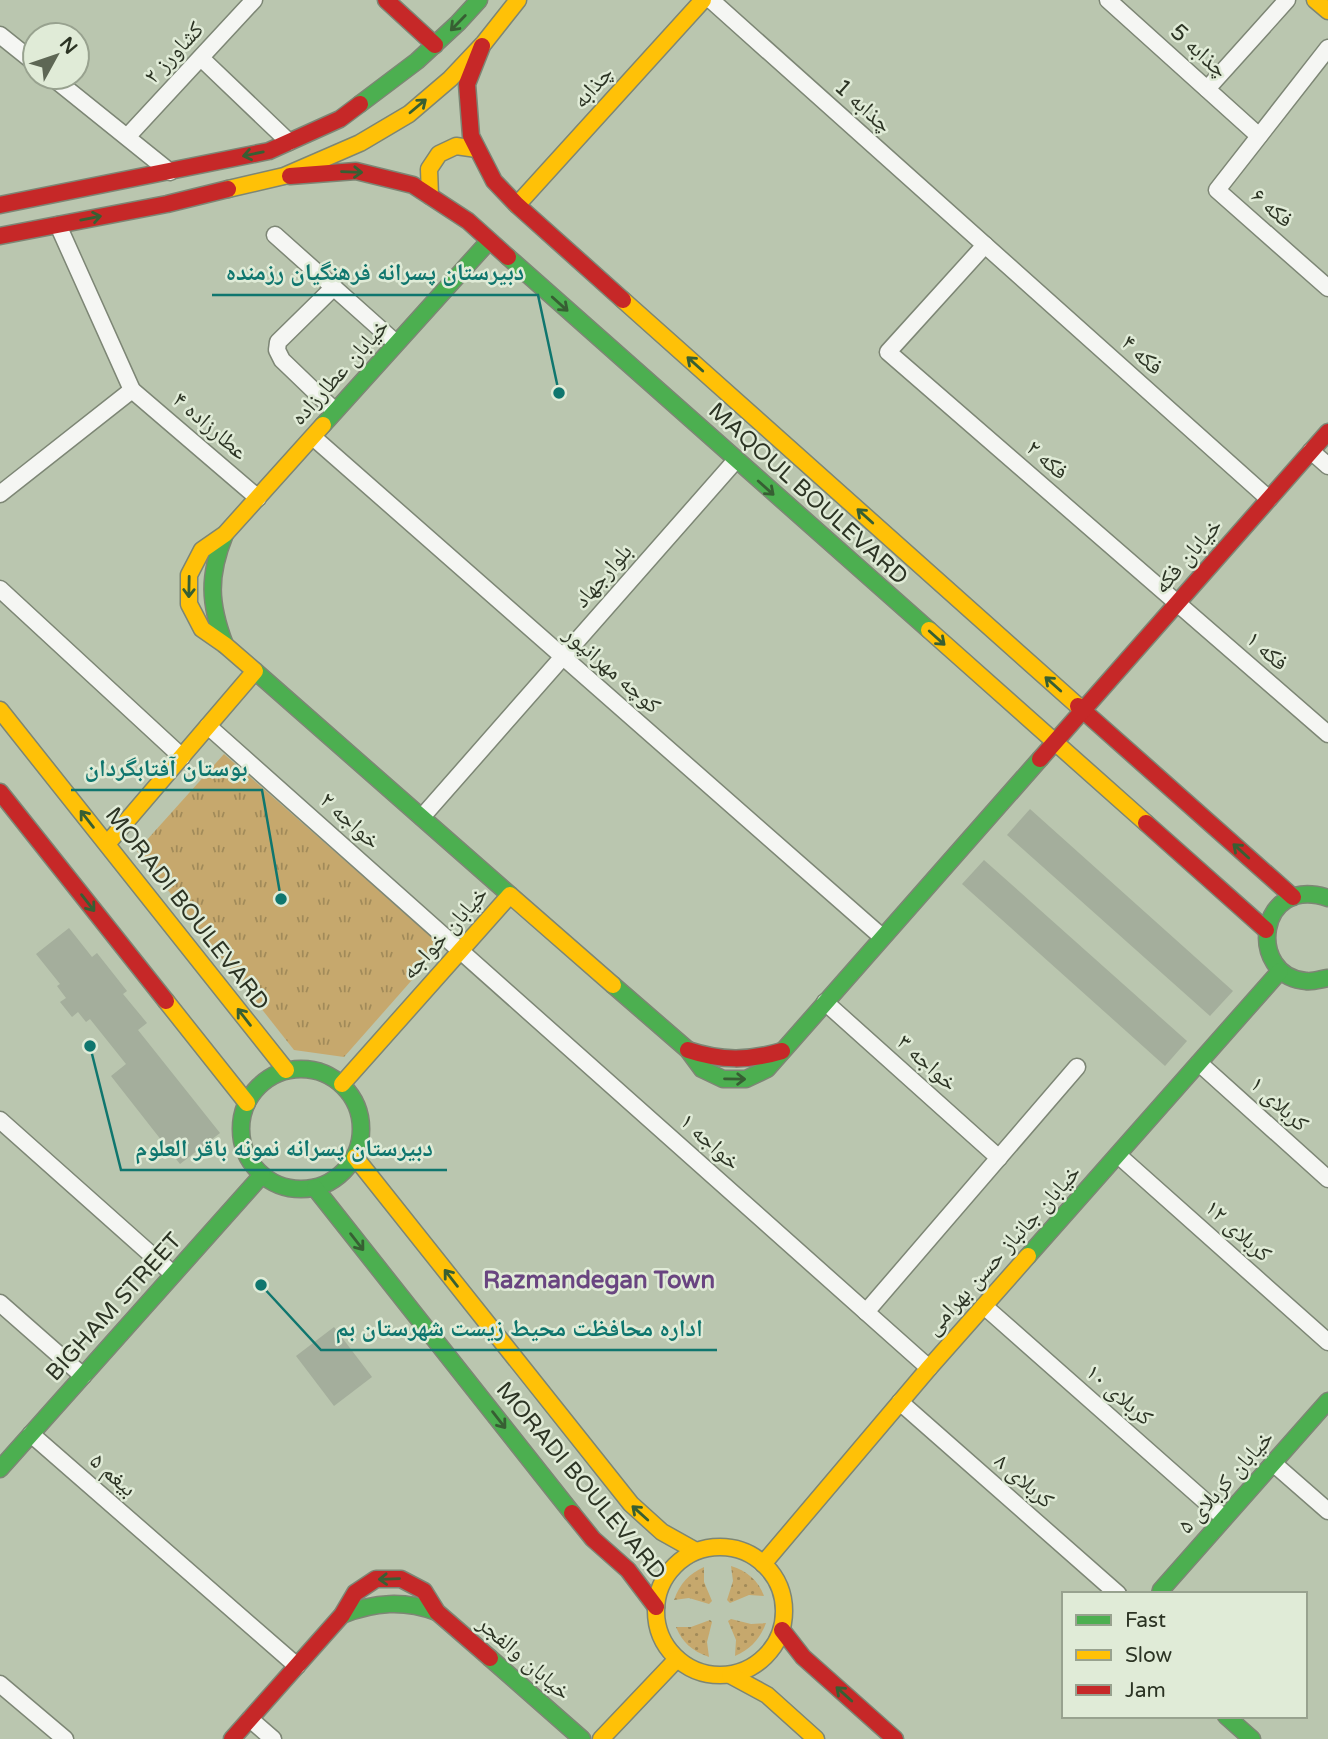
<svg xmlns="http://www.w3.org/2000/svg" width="1328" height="1739" viewBox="0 0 1328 1739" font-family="'Varela Round','Noto Naskh Arabic',sans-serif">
  <defs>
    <pattern id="grass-dots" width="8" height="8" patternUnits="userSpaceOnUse" patternTransform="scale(1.75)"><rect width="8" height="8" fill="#c6a86d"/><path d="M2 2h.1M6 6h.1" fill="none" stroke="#a18a59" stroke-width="1.8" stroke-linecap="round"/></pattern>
    <pattern id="park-tufts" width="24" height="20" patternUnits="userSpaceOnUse" patternTransform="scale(1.75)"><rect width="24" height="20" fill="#c6a86d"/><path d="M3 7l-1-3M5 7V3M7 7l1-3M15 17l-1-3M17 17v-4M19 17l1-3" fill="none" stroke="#a18a59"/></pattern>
  </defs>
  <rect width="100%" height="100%" fill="#bac6af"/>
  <g fill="url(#grass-dots)">
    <path d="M 731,1566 C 747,1571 758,1580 764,1596 L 749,1595 L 730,1603 L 727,1600 L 733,1581 Z"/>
    <path d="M 704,1567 L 704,1582 L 712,1601 L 709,1604 L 689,1598 L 674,1600 C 680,1583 689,1574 704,1567 Z"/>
    <path d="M 731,1619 L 751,1624 L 766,1623 C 760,1639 751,1649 735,1656 L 736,1640 L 728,1621 Z"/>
    <path d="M 710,1620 L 712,1622 L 707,1642 L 709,1657 C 692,1651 682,1642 676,1627 L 691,1627 Z"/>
  </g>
  <polygon fill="url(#park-tufts)" points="224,754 442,946 344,1057 294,1050 137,851"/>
  <g fill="#a4ae9c">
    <polygon points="1030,809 1233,991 1210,1016 1007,835"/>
    <polygon points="984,860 1187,1041 1165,1066 962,884"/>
    <polygon points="69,928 92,957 97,953 127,991 123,994 147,1023 138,1030 220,1133 180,1164 111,1076 126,1064 90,1019 86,1022 78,1012 72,1017 60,1002 66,998 57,986 60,984 36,954"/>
    <polygon points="334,1327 372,1377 334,1406 296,1356"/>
  </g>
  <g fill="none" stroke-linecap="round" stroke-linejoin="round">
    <defs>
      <g id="street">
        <polyline points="711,0 1269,499"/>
        <polyline points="1108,0 1259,136"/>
        <polyline points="0,35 35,63"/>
        <polyline points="1328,48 1217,190 1328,288"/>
        <polyline points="201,58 289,142"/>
        <polyline points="52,77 170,172"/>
        <polyline points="1207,89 1287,0"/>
        <polyline points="127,137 254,0"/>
        <polyline points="58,225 132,390 258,498"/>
        <polyline points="275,235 396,343"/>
        <polyline points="985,245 888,352 1328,734"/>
        <polyline points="334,287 278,342 277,350 282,360 335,411"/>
        <polyline points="313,437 882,937"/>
        <polyline points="1311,451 1328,466"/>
        <polyline points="0,494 132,390"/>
        <polyline points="0,589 182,757"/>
        <polyline points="208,726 929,1368"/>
        <polyline points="422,817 736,460"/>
        <polyline points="825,1002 999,1158"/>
        <polyline points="1199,1063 1328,1179"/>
        <polyline points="0,1120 173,1274"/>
        <polyline points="1118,1155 1328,1342"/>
        <polyline points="0,1303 83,1376"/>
        <polyline points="984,1306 1224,1518"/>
        <polyline points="866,1312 1077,1067"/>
        <polyline points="900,1402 1118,1594"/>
        <polyline points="31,1434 297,1666"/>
        <polyline points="1273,1463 1328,1511"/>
        <polyline points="0,1684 65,1739"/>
        <polyline points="250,1719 273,1739"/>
      </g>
      <g id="fast">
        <polyline points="360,104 417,61 458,23 479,0"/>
        <polyline points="508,257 929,630"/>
        <polyline points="323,425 489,241"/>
        <path d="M 225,534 C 208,576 209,603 225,645"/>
        <polyline points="255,671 510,895"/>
        <path d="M 1328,898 C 1256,874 1247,977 1306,981 C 1313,982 1321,979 1328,978"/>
        <polyline points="613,985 688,1050 702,1069 723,1079 746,1079 767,1069 1040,759"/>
        <circle cx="301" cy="1129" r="60"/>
        <polyline points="315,1188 572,1513"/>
        <polyline points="1028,1256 1280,971"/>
        <polyline points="0,1469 262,1175"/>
        <polyline points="1160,1594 1161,1590 1328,1401"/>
        <path d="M 342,1615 C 375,1602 404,1600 437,1612"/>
        <polyline points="490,1658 582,1739"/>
        <polyline points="1226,1716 1252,1739"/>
      </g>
      <g id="slow">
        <polyline points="1315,0 1328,11"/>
        <polyline points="228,189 284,176 360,143 409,114 450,79 484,43 518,0"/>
        <polyline points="430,196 429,169 439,154 456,146 477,149"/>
        <polyline points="517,205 703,0"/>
        <polyline points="623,300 1078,706"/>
        <polyline points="929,630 1146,823"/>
        <polyline points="0,710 286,1070"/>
        <polyline points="107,844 255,671 225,645 202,629 189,604 189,575 202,550 225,534 323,425"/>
        <polyline points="166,1001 247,1103"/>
        <polyline points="342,1084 510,895 613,985"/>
        <polyline points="355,1157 631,1504 662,1532 696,1551"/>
        <circle cx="720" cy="1611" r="64"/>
        <polyline points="763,1564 929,1368 1028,1256"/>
        <polyline points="730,1675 767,1695 816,1739"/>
        <polyline points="601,1739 677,1659"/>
      </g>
      <g id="jam">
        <polyline points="386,0 435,45"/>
        <polyline points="482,46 467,84 471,136 494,181 517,205 623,300"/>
        <polyline points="290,176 356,171 413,185 468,221 508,257"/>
        <polyline points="0,205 269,151 340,119 360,104"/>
        <polyline points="0,236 167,204 228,189"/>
        <polyline points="1078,706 1293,897"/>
        <polyline points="1040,759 1328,432"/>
        <polyline points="0,792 166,1001"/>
        <polyline points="1146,823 1266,930"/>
        <path d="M 688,1050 C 721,1061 749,1061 782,1051"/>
        <polyline points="572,1513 593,1539 628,1570 656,1607"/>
        <polyline points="782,1630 803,1657 895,1739"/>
        <polyline points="232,1739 342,1615 355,1593 376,1579 401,1579 424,1591 437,1612 490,1658"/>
      </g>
    </defs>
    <use href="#street" stroke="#7d8675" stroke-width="19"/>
    <use href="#fast" stroke="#7d8675" stroke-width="19"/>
    <use href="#slow" stroke="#7d8675" stroke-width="19"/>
    <use href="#jam" stroke="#7d8675" stroke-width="19"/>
    <use href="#street" stroke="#f5f6f3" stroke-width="16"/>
    <use href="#fast" stroke="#4caf50" stroke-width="16"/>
    <use href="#slow" stroke="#ffc107" stroke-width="16"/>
    <use href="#jam" stroke="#c62828" stroke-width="16"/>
  </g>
  <defs><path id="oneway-shaft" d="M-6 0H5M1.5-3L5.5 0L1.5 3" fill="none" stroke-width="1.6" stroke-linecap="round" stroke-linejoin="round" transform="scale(1.75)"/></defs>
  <g stroke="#375f33">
    <use href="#oneway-shaft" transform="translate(458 23) rotate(134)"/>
    <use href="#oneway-shaft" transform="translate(418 106) rotate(-40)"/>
    <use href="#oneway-shaft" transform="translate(253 154) rotate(168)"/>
    <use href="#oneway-shaft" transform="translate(352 172) rotate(2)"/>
    <use href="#oneway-shaft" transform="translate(91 218) rotate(-11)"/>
    <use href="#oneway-shaft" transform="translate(560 304) rotate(42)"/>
    <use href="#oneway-shaft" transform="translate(695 364) rotate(-138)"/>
    <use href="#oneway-shaft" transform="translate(766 488) rotate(42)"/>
    <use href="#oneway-shaft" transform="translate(865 516) rotate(-138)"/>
    <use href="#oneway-shaft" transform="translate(189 587) rotate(91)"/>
    <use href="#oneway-shaft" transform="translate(937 638) rotate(42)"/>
    <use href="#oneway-shaft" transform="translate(1053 684) rotate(-138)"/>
    <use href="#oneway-shaft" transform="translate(87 819) rotate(-128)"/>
    <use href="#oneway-shaft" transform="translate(1241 851) rotate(-138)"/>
    <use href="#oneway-shaft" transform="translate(88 903) rotate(52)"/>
    <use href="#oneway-shaft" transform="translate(244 1017) rotate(-128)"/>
    <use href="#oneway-shaft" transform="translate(735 1079) rotate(1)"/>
    <use href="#oneway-shaft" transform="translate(357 1242) rotate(52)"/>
    <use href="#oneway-shaft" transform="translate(451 1278) rotate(-128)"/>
    <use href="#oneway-shaft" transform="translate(499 1420) rotate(52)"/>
    <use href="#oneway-shaft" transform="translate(640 1513) rotate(-138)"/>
    <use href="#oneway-shaft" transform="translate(389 1579) rotate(178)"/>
    <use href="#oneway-shaft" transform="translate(844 1694) rotate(-138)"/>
  </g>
  <g text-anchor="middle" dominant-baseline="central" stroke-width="5" stroke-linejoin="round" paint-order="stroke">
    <g font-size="23" fill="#2c3424" stroke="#e0ebd7">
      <text transform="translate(1199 51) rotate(42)">چذابه 5</text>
      <text transform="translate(174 53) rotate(-47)">کشاورز ۲</text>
      <text transform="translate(593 87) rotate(-48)">چذابه</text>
      <text transform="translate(863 106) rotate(42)">چذابه 1</text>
      <text transform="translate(1272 208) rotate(41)">فکه ۶</text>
      <text transform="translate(1142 355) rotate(42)">فکه ۴</text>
      <text transform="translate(340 372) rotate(-48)">خیابان عطارزاده</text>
      <text transform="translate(210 426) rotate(41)">عطارزاده ۴</text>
      <text transform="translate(1047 460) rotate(41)">فکه ۲</text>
      <text transform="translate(808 494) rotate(42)">MAQOUL BOULEVARD</text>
      <text transform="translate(1188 556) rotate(-49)">خیابان فکه</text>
      <text transform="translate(603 576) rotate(-49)">بلوارجهاد</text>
      <text transform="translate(1267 651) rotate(41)">فکه ۱</text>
      <text transform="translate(612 670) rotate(41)">کوچه مهرانپور</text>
      <text transform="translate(350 821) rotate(42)">خواجه ۲</text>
      <text transform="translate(187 909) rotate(52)">MORADI BOULEVARD</text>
      <text transform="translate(445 933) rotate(-48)">خیابان خواجه</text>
      <text transform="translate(927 1063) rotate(42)">خواجه ۳</text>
      <text transform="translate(1279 1104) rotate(42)">کربلای ۱</text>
      <text transform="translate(710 1142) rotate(42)">خواجه ۱</text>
      <text transform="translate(1238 1231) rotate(42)">کربلای ۱۲</text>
      <text transform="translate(1003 1250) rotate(-48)">خیابان جانباز حسن بهرامی</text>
      <text transform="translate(114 1307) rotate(-48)">BIGHAM STREET</text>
      <text transform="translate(1119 1395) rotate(41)">کربلای ۱۰</text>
      <text transform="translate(113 1475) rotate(41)">بیغم ۵</text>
      <text transform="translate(581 1481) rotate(50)">MORADI BOULEVARD</text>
      <text transform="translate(1024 1481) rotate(41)">کربلای ۸</text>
      <text transform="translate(1226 1482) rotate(-48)">خیابان کربلای ۵</text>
      <text transform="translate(524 1658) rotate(41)">خیابان والفجر</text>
    </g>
    <g font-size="24" font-weight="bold" fill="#694580" stroke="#e0ebd7">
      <text x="599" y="1280">Razmandegan Town</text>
    </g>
  </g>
  <path fill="none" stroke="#0f766e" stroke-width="2.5" d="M559 393L538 295H212M281 899L262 790H71M90 1046L121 1170H447M261 1285L321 1350H717"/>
  <g fill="#0f766e" stroke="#e0ebd7" stroke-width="2.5">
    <circle cx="559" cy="393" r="7"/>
    <circle cx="281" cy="899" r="7"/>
    <circle cx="90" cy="1046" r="7"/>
    <circle cx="261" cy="1285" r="7"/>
  </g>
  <g font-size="24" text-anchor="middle" font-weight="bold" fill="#0f766e" stroke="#e0ebd7" stroke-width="5" stroke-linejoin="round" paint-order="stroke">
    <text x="375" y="280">دبیرستان پسرانه فرهنگیان رزمنده</text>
    <text x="166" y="776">بوستان آفتابگردان</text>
    <text x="284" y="1156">دبیرستان پسرانه نمونه باقر العلوم</text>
    <text x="519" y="1336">اداره محافظت محیط زیست شهرستان بم</text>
  </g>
  <rect x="1062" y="1592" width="245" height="126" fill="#e0ebd7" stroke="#98a28f" stroke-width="2"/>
  <rect x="1076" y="1615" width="35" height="10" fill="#4caf50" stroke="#98a28f" stroke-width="2"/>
  <text x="1125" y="1627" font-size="21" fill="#2c3424">Fast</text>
  <rect x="1076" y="1650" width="35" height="10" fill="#ffc107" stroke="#98a28f" stroke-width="2"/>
  <text x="1125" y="1662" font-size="21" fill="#2c3424">Slow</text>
  <rect x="1076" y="1685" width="35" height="10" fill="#c62828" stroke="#98a28f" stroke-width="2"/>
  <text x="1125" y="1697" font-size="21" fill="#2c3424">Jam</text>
  <g transform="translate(56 56) rotate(50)"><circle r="33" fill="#e0ebd7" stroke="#98a28f" stroke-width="2"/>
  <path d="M0-5L12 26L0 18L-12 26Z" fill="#5e6755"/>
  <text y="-10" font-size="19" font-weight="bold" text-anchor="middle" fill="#2c3424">N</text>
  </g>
</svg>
